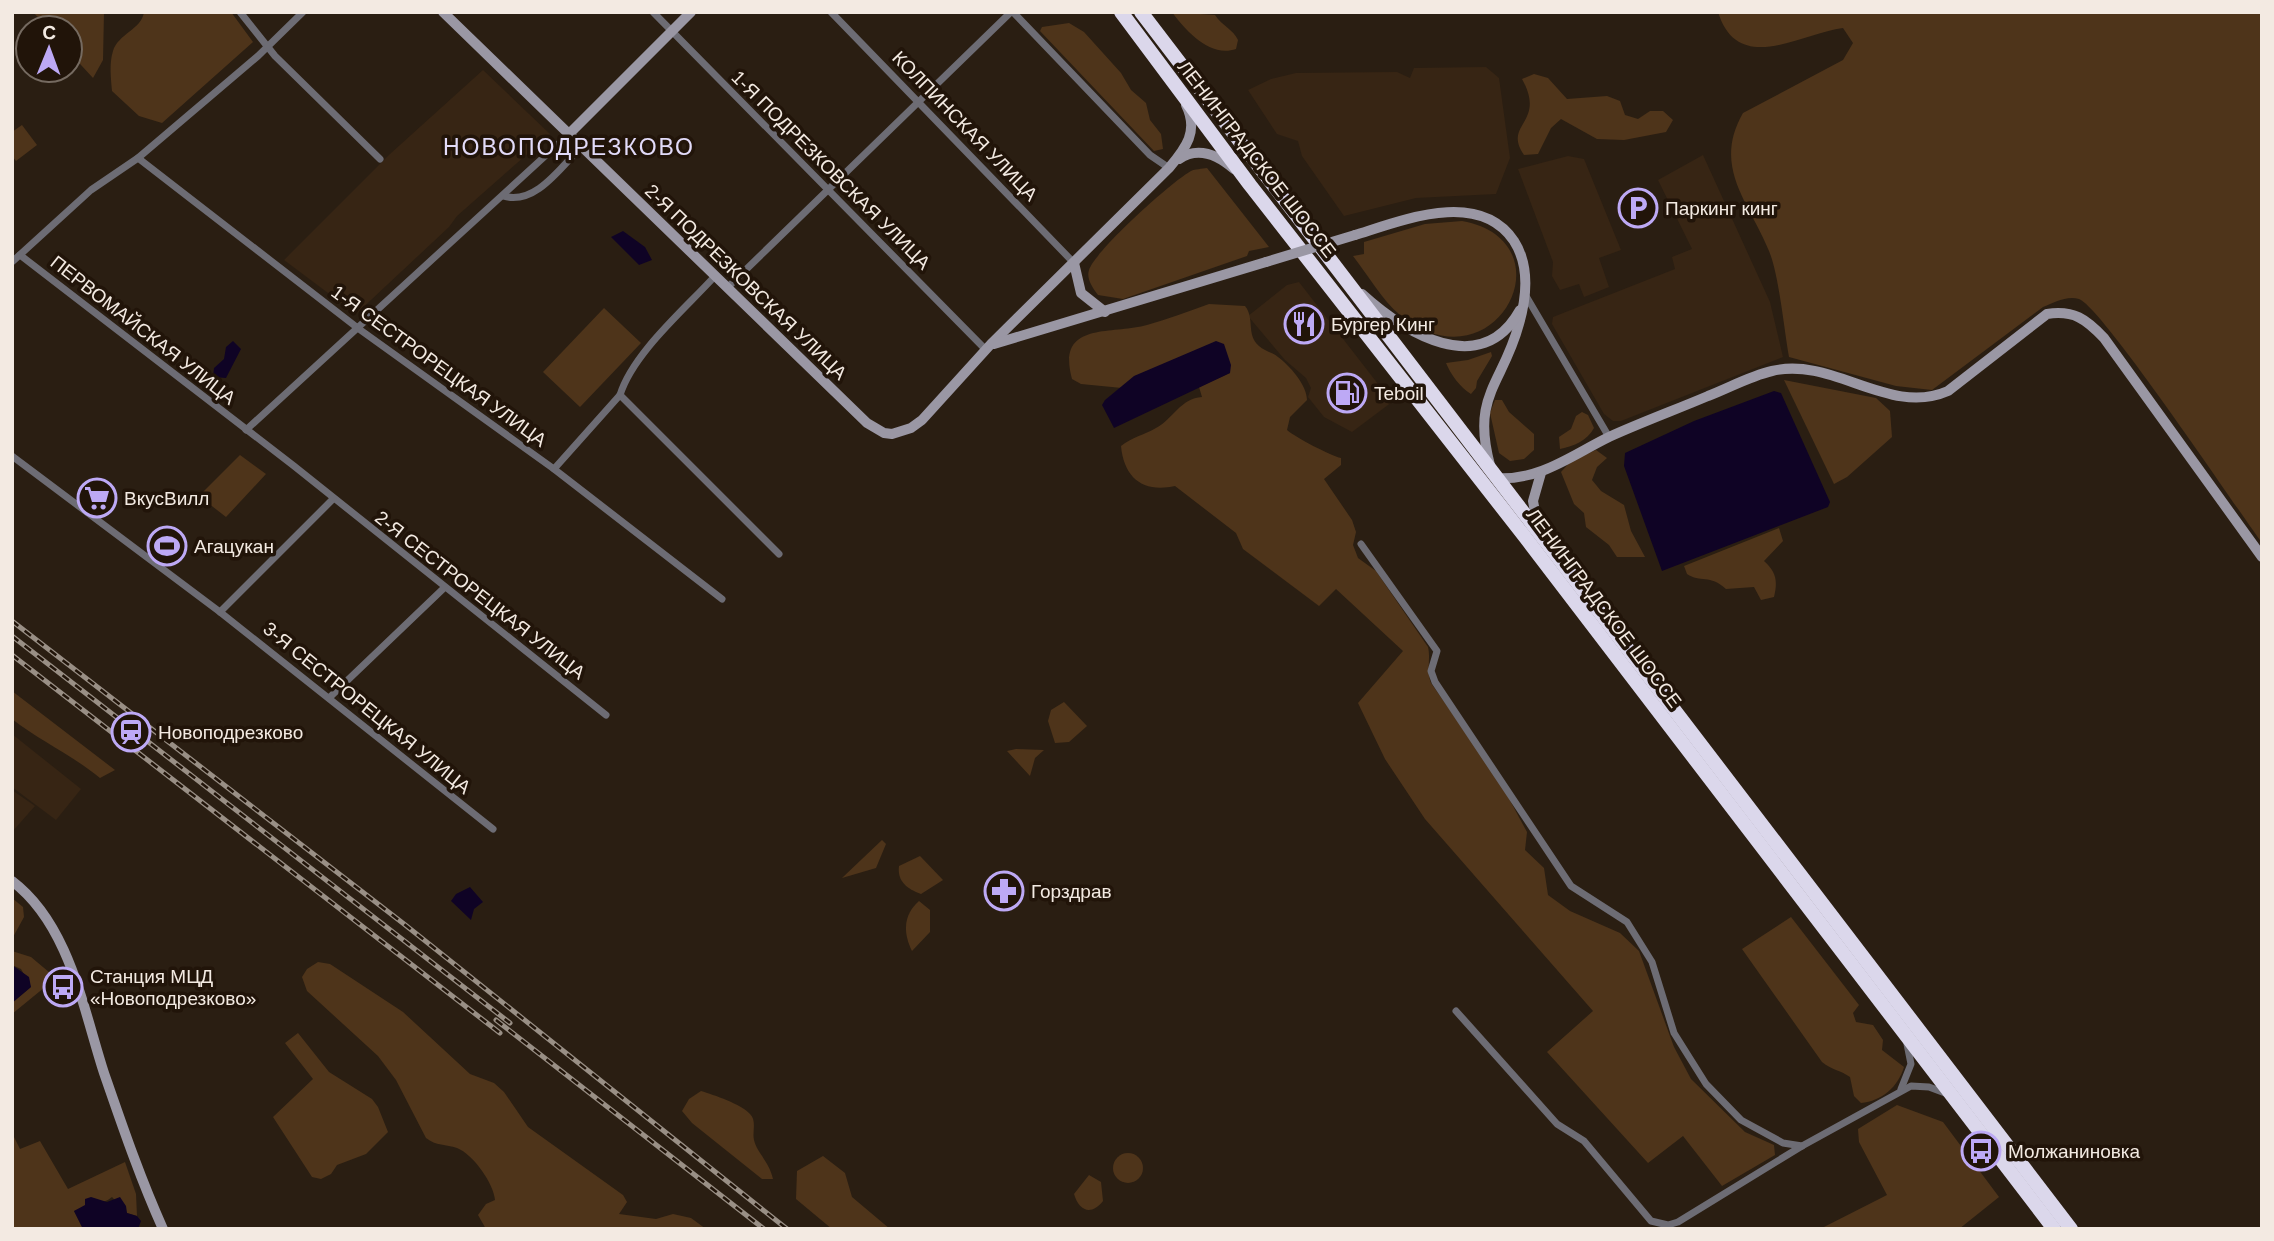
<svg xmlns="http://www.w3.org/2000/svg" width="2274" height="1241" viewBox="0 0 2274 1241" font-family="Helvetica,sans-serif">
  <rect width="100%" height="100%" fill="#2a1e12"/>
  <g fill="#372514">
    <polygon points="1486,67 1499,78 1510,158 1496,194 1416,198 1344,216 1302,156 1298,141 1277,134 1248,90 1271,79 1296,73 1397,72 1410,78 1414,68"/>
    <polygon points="483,70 550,134 457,216 449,227 356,314 284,260 390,154"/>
    <polygon points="1703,155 1770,302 1783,357 1621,421 1613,421 1604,414 1552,324 1553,317 1675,269 1672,257 1692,249 1658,180"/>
    <polygon points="1568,156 1584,159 1621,250 1599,258 1609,287 1584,297 1579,284 1560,290 1552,276 1553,262 1518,169"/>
    <polygon points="1299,282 1392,402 1352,432 1324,417 1308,397 1311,388 1306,378 1285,360 1248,316 1287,285"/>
    <polygon points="12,734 81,789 56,820 12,787"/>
    <polygon points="12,790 35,806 12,832"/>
  </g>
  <g fill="#4e341a">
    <polygon points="33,12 104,12 103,60 93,78 70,53 70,28 48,28"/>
    <path d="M 144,12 L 231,12 L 253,42 L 162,123 L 139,116 L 112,91 C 111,79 109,63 113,51 C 118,34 142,29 144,12 Z"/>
    <path d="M 1172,12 L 1215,15 C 1222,26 1233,29 1238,40 L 1236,49 C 1210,58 1186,31 1172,12 Z"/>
    <path d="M 1718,12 L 2262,12 L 2262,543 C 2237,509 2102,307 2079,299 C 2067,295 2053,303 2043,307 L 1932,390 L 1896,386 L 1789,357 C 1784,329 1779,275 1769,251 C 1749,202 1712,167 1743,113 L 1843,60 L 1853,43 L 1843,28 C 1799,34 1738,76 1718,12 Z"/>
    <polygon points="1069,23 1084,32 1121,73 1131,90 1146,103 1150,120 1161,134 1163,149 1154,151 1040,31 1042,27"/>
    <path d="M 1534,74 L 1548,78 L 1567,99 L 1607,96 L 1620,101 L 1625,115 L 1638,119 L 1650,111 L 1663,111 L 1673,120 L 1666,132 L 1624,140 L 1597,139 L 1561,119 L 1551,128 L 1538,154 L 1524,155 C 1502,123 1547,124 1522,79 Z"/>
    <polygon points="22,125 37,145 16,161 12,156 12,132"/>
    <path d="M 1207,168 L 1269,247 L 1249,251 L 1247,256 L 1123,299 L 1098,295 C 1093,288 1086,279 1089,270 C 1095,251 1171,182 1191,171 C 1195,169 1202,169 1207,168 Z"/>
    <path d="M 1462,221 C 1572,241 1496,392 1400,315 C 1382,300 1368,275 1353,256 L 1364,254 L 1364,242 L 1425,224 Z"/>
    <path d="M 1209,304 L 1245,306 C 1255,318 1246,335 1259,346 C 1264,351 1272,352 1278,357 C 1290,366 1307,385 1307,400 L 1290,417 L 1287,430 C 1295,437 1331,456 1341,458 L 1341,465 L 1324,479 L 1352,520 L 1356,532 L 1353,545 L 1358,558 L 1376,571 L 1428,647 C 1431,660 1426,670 1431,683 L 1499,780 L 1527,832 L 1525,850 L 1544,868 L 1548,895 L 1570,911 L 1620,933 L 1639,951 L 1674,1047 L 1691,1079 L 1745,1132 L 1774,1145 L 1775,1155 L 1722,1186 L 1683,1136 L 1648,1163 L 1547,1052 L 1593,1011 L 1425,819 L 1385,759 L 1358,703 L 1403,651 L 1336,589 L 1319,606 L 1243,549 L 1236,533 L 1175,486 C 1143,493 1124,478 1121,446 C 1132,437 1144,435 1156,428 C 1173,419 1181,398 1202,397 L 1199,387 L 1230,373 L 1148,373 L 1135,376 L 1122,388 L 1081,384 L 1072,379 C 1056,321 1111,335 1147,325 C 1168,319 1189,311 1209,304 Z"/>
    <polygon points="604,308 641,343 580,407 543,372"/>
    <path d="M 1491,352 L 1492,356 L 1477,381 L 1476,388 L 1471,394 C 1460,387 1451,375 1446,363 L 1468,360 Z"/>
    <polygon points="1784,380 1876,398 1890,411 1892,437 1847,477 1834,484"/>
    <polygon points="1495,400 1502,400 1509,412 1534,434 1534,450 1524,459 1510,461 1499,453 1490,413"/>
    <path d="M 1582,412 L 1588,415 L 1594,428 C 1587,441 1574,446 1560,449 L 1559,437 L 1571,429 L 1576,416 Z"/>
    <polygon points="1596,450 1607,458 1597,467 1592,480 1601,491 1624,505 1631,531 1645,557 1617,557 1609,545 1586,527 1584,513 1574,504 1561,472 1571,461"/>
    <polygon points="240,455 266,474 226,517 199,496"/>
    <path d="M 1779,528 L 1783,541 L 1764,561 C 1776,572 1778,580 1774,597 L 1761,600 L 1754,587 L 1726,589 C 1710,574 1700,583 1687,574 L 1684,566 Z"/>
    <path d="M 12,691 L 115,770 L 100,778 C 72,755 40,741 12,719 Z"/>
    <polygon points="1064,702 1087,726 1069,742 1055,743 1048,721 1051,710"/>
    <polygon points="1016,749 1044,750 1035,758 1030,776 1007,751"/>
    <polygon points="882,840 886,844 876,868 842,878"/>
    <path d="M 920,856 L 943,880 L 921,894 C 907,889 897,881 899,866 Z"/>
    <polygon points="12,898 23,907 24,917 12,939"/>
    <path d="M 919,901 L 930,910 L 930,932 L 912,951 C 903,933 903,915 919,901 Z"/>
    <path d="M 1791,917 L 1859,1005 L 1853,1013 L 1856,1022 L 1873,1025 L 1883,1040 L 1882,1050 L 1904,1067 C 1898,1087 1882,1101 1861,1103 L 1854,1096 L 1850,1077 C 1840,1070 1832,1070 1822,1062 L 1742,949 Z"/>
    <polygon points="12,951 31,957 56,978 12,1014 12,1003 31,987 21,969 12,965"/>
    <path d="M 318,962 L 330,964 L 403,1012 L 470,1074 L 494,1083 L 504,1092 L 528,1127 L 623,1195 L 627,1202 L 619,1214 L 656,1219 L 673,1214 L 691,1218 L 706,1229 L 486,1229 L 478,1215 L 486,1204 L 495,1200 C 494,1184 473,1154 457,1148 C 446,1144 436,1146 426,1138 L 396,1080 L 378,1056 L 307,991 L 302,977 L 307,969 Z"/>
    <polygon points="298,1033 329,1072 372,1099 378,1107 388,1132 366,1154 337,1165 331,1174 321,1179 312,1177 273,1117 313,1079 285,1043"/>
    <path d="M 701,1091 C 714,1095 741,1104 750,1114 C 757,1121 752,1132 754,1140 C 757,1153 769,1161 773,1179 L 762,1179 L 692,1123 L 682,1111 L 689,1099 Z"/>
    <polygon points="1897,1105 1943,1122 1999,1197 1959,1229 1820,1229 1887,1195 1859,1142 1858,1129"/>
    <path d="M 12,1133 L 20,1149 L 40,1141 L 68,1189 L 125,1162 L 136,1194 L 137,1216 L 127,1213 L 112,1197 C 103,1205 85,1205 74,1211 L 83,1229 L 12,1229 Z"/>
    <circle cx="1128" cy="1168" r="15"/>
    <polygon points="823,1156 845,1173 852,1197 890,1229 832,1229 796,1199 797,1171"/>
    <path d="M 1089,1175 L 1101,1182 L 1103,1201 C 1091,1216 1079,1211 1074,1194 Z"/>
  </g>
  <g fill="#0f0325">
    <polygon points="623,231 645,247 652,260 639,265 611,237"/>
    <polygon points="233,341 241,349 226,378 213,377 214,368 224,359 226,347"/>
    <polygon points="1216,341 1224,344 1231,365 1230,373 1114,428 1102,405 1105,400 1134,376"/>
    <polygon points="1774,391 1781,393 1830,502 1828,507 1662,571 1624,466 1625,453 1694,421"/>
    <polygon points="470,887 483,902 474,909 471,920 451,901 456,894"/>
    <polygon points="12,965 29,977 31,987 12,1003"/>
    <polygon points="91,1197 107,1202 120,1197 126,1206 127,1213 137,1216 141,1221 138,1229 83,1229 74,1211 85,1205 85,1199"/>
  </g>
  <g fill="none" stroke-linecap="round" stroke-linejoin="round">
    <g stroke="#6d6c74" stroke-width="7">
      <polyline points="240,12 275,56 380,159"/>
      <polyline points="653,12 986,350"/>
      <polyline points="831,12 1074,263"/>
      <polyline points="1013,12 1150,155 1169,168"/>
      <polyline points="138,158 359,329 554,469 722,599"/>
      <path d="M 503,196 C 535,206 561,167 581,147"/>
      <polyline points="20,255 294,466 606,715"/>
      <polyline points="12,262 91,190 138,158 258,56 303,12"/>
      <polyline points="727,288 1011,12"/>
      <polyline points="1526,296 1609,437"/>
      <polyline points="620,395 779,554"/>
      <polyline points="246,430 568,135"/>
      <polyline points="12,456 220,612 493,829"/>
      <path d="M 554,469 L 620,395 C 633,353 685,309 715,276"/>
      <polyline points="1361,544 1437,651 1431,671 1435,682 1571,886 1627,922 1652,962 1674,1033 1706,1084 1741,1120 1783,1143 1802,1146"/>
      <polyline points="220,612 333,499"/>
      <polyline points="329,698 444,588"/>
      <polyline points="1456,1011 1557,1124 1584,1141 1651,1221 1668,1225 1678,1222 1802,1146 1911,1086 1929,1087 1945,1093"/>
      <polyline points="1901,1089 1911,1064 1907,1044"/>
    </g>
    <g stroke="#9a97a4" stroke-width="10">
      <path d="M 443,12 L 867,423 L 884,433 L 892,434 L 911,428 L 922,420 L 991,344 L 1169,168 C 1186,148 1199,131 1186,105"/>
      <polyline points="568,135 691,12"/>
      <path d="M 1179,159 C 1198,146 1218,155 1234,169"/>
      <path d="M 1355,235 C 1403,220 1479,189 1514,241 C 1530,266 1527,296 1519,324 C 1503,384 1471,395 1490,465"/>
      <polyline points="1074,263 1081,293 1105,312"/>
      <path d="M 1362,294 C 1404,332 1481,381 1520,310"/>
      <polyline points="994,344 1266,262"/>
      <path d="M 1496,478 C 1540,481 1572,455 1609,437 C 1642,422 1675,410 1708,396 C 1729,388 1750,376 1772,371 C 1833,356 1889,417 1948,391 L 2047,314 C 2074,310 2086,319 2104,338 L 2262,557"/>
      <polyline points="1538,528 1533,501 1541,473"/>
      <path d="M 12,881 C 69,924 83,1008 104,1073 C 122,1125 140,1178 163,1229"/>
    </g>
    <g stroke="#dbd7eb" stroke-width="14">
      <polyline points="1121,12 1250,185 1525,537 2054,1229"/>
      <polyline points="1141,12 2071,1229"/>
    </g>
    <defs>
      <g id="rail">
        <polyline points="12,621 404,924 787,1229"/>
        <polyline points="12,636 510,1023"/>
        <polyline points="12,655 500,1033"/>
        <polyline points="496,1020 764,1229"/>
      </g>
    </defs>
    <use href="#rail" stroke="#998f85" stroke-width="5"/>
    <use href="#rail" stroke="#211409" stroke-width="2.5" stroke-dasharray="8" stroke-linecap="butt"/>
    <polyline stroke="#9a97a4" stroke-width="10" points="1266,262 1355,235"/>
  </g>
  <defs>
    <symbol id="parking-ring" viewBox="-11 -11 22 22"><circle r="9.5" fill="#211409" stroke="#bda9f5" stroke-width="1.5"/><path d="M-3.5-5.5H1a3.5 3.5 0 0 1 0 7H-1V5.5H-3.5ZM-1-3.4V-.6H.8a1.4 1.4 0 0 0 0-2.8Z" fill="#bda9f5"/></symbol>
    <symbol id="restaurant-ring" viewBox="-11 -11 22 22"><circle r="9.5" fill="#211409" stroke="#bda9f5" stroke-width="1.5"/><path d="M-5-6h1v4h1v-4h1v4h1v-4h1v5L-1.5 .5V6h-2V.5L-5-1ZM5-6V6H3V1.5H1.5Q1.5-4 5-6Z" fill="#bda9f5"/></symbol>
    <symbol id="fuel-ring" viewBox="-11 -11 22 22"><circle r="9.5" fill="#211409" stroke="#bda9f5" stroke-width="1.5"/><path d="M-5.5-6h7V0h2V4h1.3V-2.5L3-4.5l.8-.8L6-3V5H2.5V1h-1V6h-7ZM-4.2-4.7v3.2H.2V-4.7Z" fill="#bda9f5"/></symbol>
    <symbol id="supermarket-ring" viewBox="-11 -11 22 22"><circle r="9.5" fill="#211409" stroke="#bda9f5" stroke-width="1.5"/><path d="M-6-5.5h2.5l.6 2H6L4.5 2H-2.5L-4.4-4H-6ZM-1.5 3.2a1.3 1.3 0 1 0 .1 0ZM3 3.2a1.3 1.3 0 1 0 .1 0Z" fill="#bda9f5"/></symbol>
    <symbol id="stadium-ring" viewBox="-11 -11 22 22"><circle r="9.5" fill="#211409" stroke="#bda9f5" stroke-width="1.5"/><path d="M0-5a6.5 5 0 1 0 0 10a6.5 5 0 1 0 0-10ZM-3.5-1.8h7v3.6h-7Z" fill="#bda9f5"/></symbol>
    <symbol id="station-ring" viewBox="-11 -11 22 22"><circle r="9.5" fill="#211409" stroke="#bda9f5" stroke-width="1.5"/><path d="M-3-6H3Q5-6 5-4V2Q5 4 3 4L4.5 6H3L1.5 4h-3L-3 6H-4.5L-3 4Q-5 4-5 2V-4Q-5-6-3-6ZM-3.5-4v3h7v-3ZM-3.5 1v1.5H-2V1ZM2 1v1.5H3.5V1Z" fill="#bda9f5"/></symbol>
    <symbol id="pharmacy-ring" viewBox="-11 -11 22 22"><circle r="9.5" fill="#211409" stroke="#bda9f5" stroke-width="1.5"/><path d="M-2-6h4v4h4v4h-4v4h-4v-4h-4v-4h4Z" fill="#bda9f5"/></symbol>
    <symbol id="bus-ring" viewBox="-11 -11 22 22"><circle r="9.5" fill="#211409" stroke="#bda9f5" stroke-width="1.5"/><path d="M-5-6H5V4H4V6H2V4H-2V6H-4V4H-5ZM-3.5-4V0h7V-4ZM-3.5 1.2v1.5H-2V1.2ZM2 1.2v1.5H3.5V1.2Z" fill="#bda9f5"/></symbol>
  </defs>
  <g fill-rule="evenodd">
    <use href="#parking-ring" x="1616" y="186" width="44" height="44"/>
    <use href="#restaurant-ring" x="1282" y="302" width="44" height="44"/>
    <use href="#fuel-ring" x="1325" y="371" width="44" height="44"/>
    <use href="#supermarket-ring" x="75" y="476" width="44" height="44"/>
    <use href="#stadium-ring" x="145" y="524" width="44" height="44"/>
    <use href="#station-ring" x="109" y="710" width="44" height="44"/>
    <use href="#pharmacy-ring" x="982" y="869" width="44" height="44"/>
    <use href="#bus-ring" x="41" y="965" width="44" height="44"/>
    <use href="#bus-ring" x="1959" y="1129" width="44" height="44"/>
  </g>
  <g text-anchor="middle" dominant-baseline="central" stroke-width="7" stroke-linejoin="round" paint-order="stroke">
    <g font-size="19" fill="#f3eae2" stroke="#211409">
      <text transform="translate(965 126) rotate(46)">КОЛПИНСКАЯ УЛИЦА</text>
      <text transform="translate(1257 159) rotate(52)">ЛЕНИНГРАДСКОЕ ШОССЕ</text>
      <text transform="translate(831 170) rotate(45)">1-Я ПОДРЕЗКОВСКАЯ УЛИЦА</text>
      <text transform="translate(746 282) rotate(44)">2-Я ПОДРЕЗКОВСКАЯ УЛИЦА</text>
      <text transform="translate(143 330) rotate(38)">ПЕРВОМАЙСКАЯ УЛИЦА</text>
      <text transform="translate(439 366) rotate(36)">1-Я СЕСТРОРЕЦКАЯ УЛИЦА</text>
      <text transform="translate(480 595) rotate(38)">2-Я СЕСТРОРЕЦКАЯ УЛИЦА</text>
      <text transform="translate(1604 608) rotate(53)">ЛЕНИНГРАДСКОЕ ШОССЕ</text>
      <text transform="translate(367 708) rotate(39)">3-Я СЕСТРОРЕЦКАЯ УЛИЦА</text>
    </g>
    <g font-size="19" fill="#f3eae2" stroke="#211409" text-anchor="start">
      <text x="1665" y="208">Паркинг кинг</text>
      <text x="1331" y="324">Бургер Кинг</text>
      <text x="1374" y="393">Teboil</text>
      <text x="124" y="498">ВкусВилл</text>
      <text x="194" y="546">Агацукан</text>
      <text x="158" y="732">Новоподрезково</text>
      <text x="1031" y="891">Горздрав</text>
      <text x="90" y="976">Станция МЦД<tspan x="90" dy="22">«Новоподрезково»</tspan></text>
      <text x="2008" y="1151">Молжаниновка</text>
    </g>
    <g font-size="23" letter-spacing="2" fill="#e2dbf9" stroke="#211409">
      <text x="569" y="147">НОВОПОДРЕЗКОВО</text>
    </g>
  </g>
  <rect width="2274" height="1241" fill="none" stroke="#f3eae2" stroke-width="28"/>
  <g transform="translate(49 49) rotate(1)"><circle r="33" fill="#211409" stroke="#756a60" stroke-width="2"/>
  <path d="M0-5L12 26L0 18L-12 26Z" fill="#bda9f5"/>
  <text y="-10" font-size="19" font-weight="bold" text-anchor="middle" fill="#f3eae2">С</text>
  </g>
</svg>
